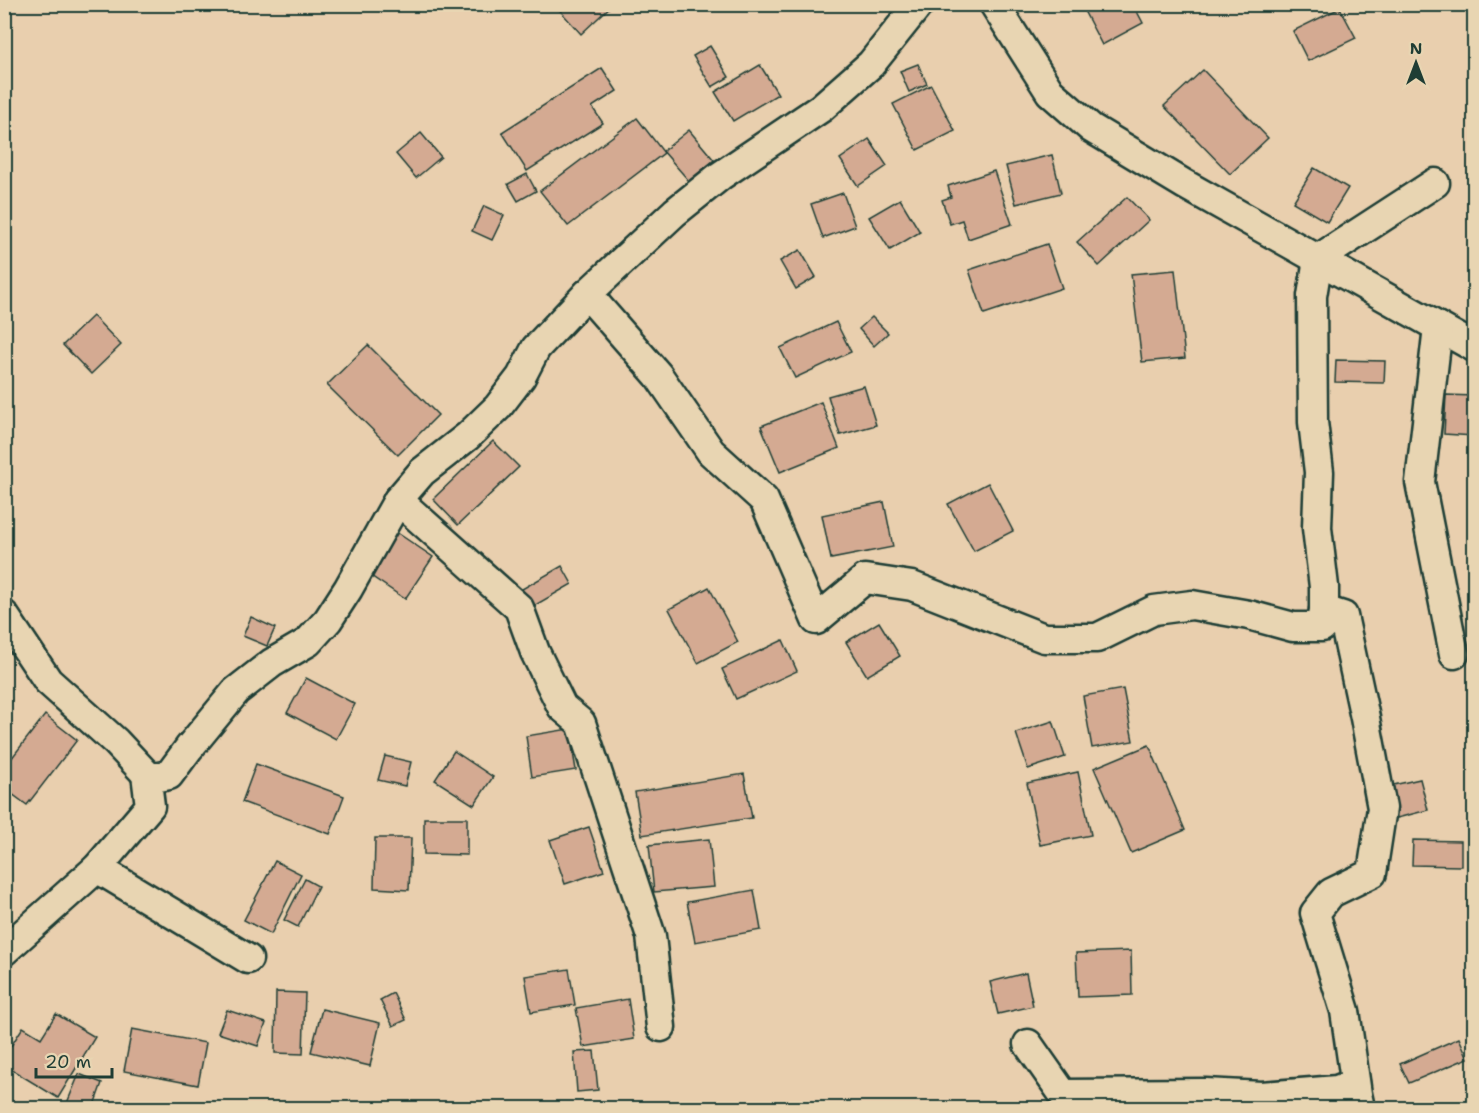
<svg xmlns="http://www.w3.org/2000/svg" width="1479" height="1113" viewBox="0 0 1479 1113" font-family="'Shantell Sans',sans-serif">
  <rect width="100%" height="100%" fill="#e9cfae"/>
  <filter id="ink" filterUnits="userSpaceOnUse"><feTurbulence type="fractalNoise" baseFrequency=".0167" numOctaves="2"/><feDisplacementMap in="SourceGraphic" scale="12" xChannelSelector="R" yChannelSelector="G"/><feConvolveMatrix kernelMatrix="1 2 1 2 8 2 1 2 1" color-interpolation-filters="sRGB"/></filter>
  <g filter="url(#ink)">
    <g fill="#d4aa92" stroke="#1f3d34" stroke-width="1.5">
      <polygon points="554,4 613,4 581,34"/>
      <polygon points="1133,4 1143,23 1102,45 1081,5"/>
      <polygon points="1340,8 1356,38 1308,61 1293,31"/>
      <polygon points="710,46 729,77 712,87 693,56"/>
      <polygon points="918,64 927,84 909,92 900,71"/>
      <polygon points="760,65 778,94 733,121 715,92"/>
      <polygon points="602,68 617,91 592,107 603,123 527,171 502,132"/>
      <polygon points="1203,70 1268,138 1230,174 1164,106"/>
      <polygon points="931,85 955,131 917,150 893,104"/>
      <polygon points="637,118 664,153 568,226 540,191"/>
      <polygon points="689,130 714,160 689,181 663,151"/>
      <polygon points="421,133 441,157 416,178 396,154"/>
      <polygon points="869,139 887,166 858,186 840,159"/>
      <polygon points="1052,155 1061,193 1016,204 1006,166"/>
      <polygon points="1314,168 1348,188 1327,222 1293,202"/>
      <polygon points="994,171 1012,224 968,239 962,220 950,224 942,200 951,197 948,186"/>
      <polygon points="527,174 536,191 518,201 508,184"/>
      <polygon points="843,193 855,226 823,238 811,204"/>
      <polygon points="1127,197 1149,220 1099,266 1077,242"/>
      <polygon points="900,199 920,232 890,250 869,217"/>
      <polygon points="484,206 504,215 492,240 472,231"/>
      <polygon points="1047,244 1062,288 984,314 969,270"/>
      <polygon points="800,250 816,277 796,289 780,261"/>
      <polygon points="1175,270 1185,358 1142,362 1131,274"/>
      <polygon points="93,316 121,345 91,374 63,345"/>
      <polygon points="872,317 888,333 874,346 859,329"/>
      <polygon points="836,322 851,352 795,378 780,348"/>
      <polygon points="368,345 438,415 398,455 327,385"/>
      <polygon points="1336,360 1385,361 1384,383 1335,382"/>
      <polygon points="864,386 876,425 840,435 828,396"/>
      <polygon points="1446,395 1474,396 1474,436 1444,434"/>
      <polygon points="821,402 839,448 780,472 761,426"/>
      <polygon points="493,441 519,467 458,525 433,499"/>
      <polygon points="988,483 1013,531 974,551 948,504"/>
      <polygon points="884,502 893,547 831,559 822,515"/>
      <polygon points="396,532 433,557 405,599 368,574"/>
      <polygon points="562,566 572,584 532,607 522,589"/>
      <polygon points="709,587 738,642 698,663 669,609"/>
      <polygon points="251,617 275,628 267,646 243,636"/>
      <polygon points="879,622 900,656 867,676 846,642"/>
      <polygon points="783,640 797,671 736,699 722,669"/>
      <polygon points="306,678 355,704 336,739 287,713"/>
      <polygon points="1123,689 1133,741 1092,748 1083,696"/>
      <polygon points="45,715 77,740 27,805 4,788 4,768"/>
      <polygon points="1053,721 1065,757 1028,769 1016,733"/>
      <polygon points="569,729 576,770 532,777 526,736"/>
      <polygon points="1149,745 1185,830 1131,853 1094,768"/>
      <polygon points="454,751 493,777 474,805 435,780"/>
      <polygon points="385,756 411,762 405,786 378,780"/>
      <polygon points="256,764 344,796 330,834 242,802"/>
      <polygon points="1078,772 1091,835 1040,845 1027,783"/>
      <polygon points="744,774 752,818 642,835 635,792"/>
      <polygon points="1420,779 1428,810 1397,818 1389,786"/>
      <polygon points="424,818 467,818 467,855 424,854"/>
      <polygon points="589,827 604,871 565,884 550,840"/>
      <polygon points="375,838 411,838 409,890 374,888"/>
      <polygon points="709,839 714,887 654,892 649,845"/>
      <polygon points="1413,840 1461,841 1461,866 1412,865"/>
      <polygon points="275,861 301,874 271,934 244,920"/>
      <polygon points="305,879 318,886 298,927 284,920"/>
      <polygon points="754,890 761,930 695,942 687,902"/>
      <polygon points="1131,951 1132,995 1078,997 1076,953"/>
      <polygon points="569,969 575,1005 531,1012 525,976"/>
      <polygon points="1026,973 1033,1006 998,1014 990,982"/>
      <polygon points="276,992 305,993 303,1054 275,1053"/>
      <polygon points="393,993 406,1020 393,1026 380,1000"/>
      <polygon points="628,999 634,1039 583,1047 576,1008"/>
      <polygon points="322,1009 380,1023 370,1066 311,1052"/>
      <polygon points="227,1010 266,1023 258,1046 218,1033"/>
      <polygon points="56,1014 95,1037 58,1098 4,1065 4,1057 23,1027 41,1038"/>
      <polygon points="132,1029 206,1043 198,1085 124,1071"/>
      <polygon points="1459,1038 1468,1058 1409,1083 1400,1064"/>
      <polygon points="594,1051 598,1090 577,1092 574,1052"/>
      <polygon points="79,1074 102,1083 93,1108 65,1108"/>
    </g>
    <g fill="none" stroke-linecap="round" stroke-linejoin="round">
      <defs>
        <g id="minor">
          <polyline points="994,4 1050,92 1091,128 1184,184 1474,347"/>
          <polyline points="587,294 658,375 711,452 764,500 816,620 865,579 912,586 1044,638 1097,638 1154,610 1192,605 1249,615 1293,627 1322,627 1324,610 1343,616 1365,718 1382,808 1372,873 1331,893 1315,913 1345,1011 1357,1094 1360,1108"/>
          <polyline points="1438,327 1420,482 1454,654"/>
          <polyline points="398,500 519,608 535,652 562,707 581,723 651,936 661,1027"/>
          <polyline points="1324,610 1324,587 1317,528 1319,472 1313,422 1312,296 1318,259 1435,183"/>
          <polyline points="4,615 48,681 116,742 146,774 154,778 169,775 189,748 236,691 272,663 308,642 328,620 348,589 398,500 422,472 468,436 498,407 521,377 536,348 587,294 675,212 720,176 821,108 871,64 919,4"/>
          <polyline points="97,868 248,959"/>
          <polyline points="4,951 97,868 150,806 146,774"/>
          <polyline points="1028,1044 1063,1094 1205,1093 1262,1096 1337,1090 1355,1083"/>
        </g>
      </defs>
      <use href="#minor" stroke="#1f3d34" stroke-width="33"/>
      <use href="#minor" stroke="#e8d5b2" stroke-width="28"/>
    </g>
  </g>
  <rect width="1479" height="1113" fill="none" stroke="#e8d5b2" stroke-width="24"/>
  <rect x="12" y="12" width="1455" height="1089" fill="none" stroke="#1f3d34" stroke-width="2" filter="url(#ink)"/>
  <g transform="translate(1416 63)" stroke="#e8d5b2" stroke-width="4.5" paint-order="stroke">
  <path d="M0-4.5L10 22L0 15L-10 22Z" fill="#1f3d34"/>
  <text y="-9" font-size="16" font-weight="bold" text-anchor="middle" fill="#1f3d34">N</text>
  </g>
  <path d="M36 1068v9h76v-9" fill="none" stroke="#1f3d34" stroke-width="3"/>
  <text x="45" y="1068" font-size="18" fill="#1f3d34" stroke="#e8d5b2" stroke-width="4.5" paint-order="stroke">20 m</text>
</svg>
